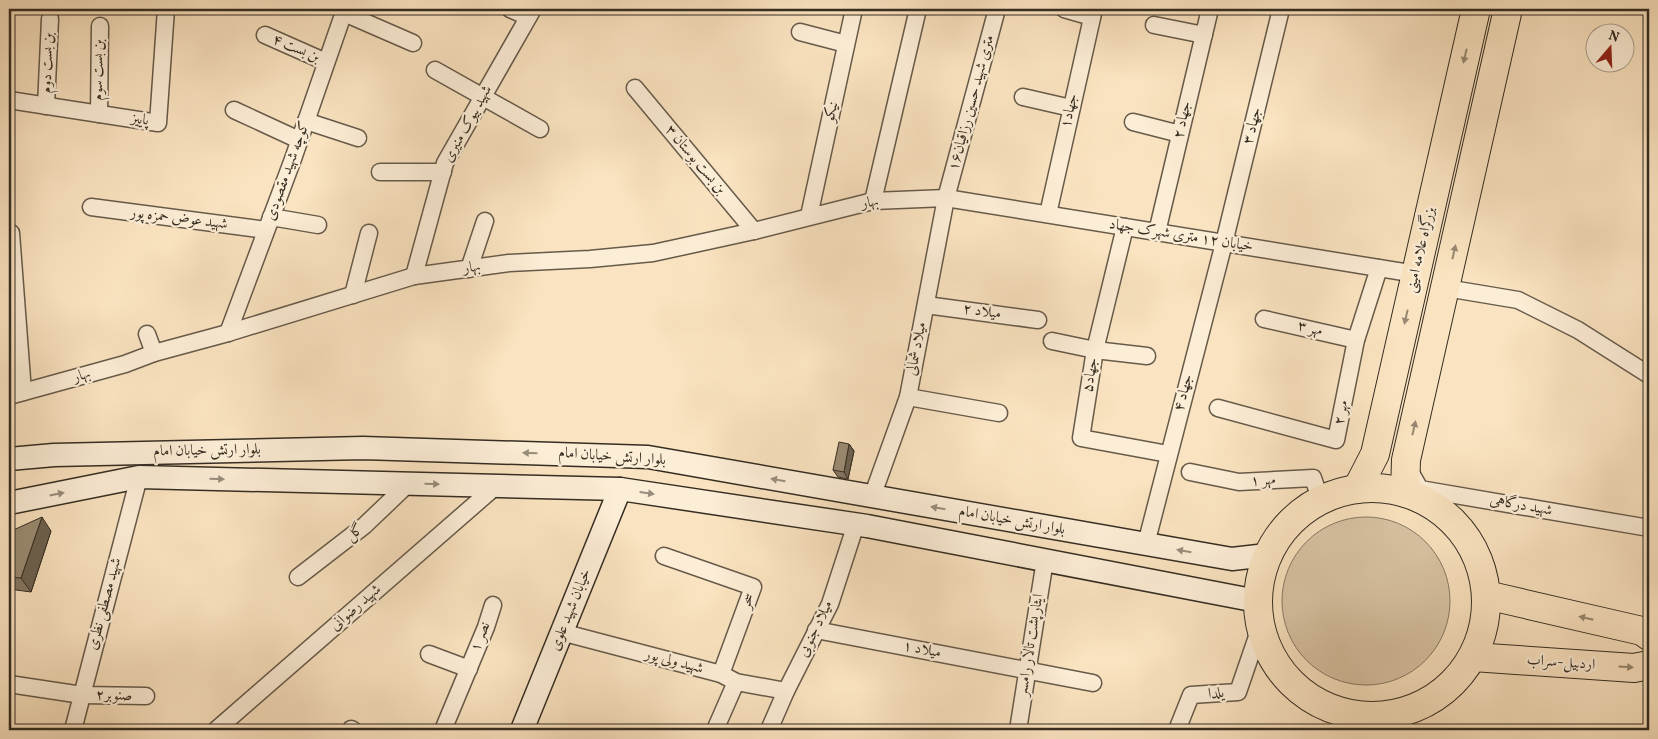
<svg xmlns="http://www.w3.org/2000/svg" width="1658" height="739" viewBox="0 0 1658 739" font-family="Vollkorn,Amiri,serif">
  <rect width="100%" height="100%" fill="#fae3c0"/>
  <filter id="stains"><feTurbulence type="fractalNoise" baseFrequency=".004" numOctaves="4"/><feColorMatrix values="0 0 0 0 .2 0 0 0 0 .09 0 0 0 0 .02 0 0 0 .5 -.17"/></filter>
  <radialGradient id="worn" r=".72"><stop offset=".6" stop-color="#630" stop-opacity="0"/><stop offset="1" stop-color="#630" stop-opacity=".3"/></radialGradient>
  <circle fill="#d9c4a5" stroke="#877864" cx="1366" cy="601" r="84"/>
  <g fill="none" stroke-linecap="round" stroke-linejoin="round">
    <defs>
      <g id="street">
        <polyline points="510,9 528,17"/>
        <polyline points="1064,9 1092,17"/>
        <polyline points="344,13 413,43"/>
        <polyline points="1154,25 1204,35"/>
        <polyline points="800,32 846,44"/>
        <polyline points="265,35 326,62"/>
        <polyline points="435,70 540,129"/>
        <polyline points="635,88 754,231"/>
        <polyline points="1023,97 1071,108"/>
        <polyline points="9,100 158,123 166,9"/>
        <polyline points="46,106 50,19"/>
        <polyline points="234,110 299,140"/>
        <polyline points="99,114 100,26"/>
        <polyline points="306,121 358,138"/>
        <polyline points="1133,122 1180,134"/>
        <polyline points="380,172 443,172"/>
        <polyline points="873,201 918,9"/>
        <polyline points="91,207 266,230"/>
        <polyline points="1048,214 1094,9"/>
        <polyline points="809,216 854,9"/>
        <polyline points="271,217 318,225"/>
        <polyline points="1125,227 1095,350 1081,438 1168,454"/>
        <polyline points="1157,232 1210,9"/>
        <polyline points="11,233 23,392"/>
        <polyline points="469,269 485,221"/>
        <polyline points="414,276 445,163 533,9"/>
        <polyline points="1446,288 1518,300 1578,330 1649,375"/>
        <polyline points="353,295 369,233"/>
        <polyline points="926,305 1038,320"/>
        <polyline points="1264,319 1356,340"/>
        <polyline points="228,333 293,159 345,9"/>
        <polyline points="147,334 154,353"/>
        <polyline points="1052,341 1095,350 1147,356"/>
        <polyline points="9,396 125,364 154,353 228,333 414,276 509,263 590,259 653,253 754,231 873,201 946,198 1416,274"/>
        <polyline points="908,397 999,413"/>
        <polyline points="1218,408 1336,440 1356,340 1379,268"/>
        <polyline points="1408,468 1420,489 1649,528"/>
        <polyline points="1190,472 1239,482 1313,478 1321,501"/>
        <polyline points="872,497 908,397 946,198 997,9"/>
        <polyline points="1146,544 1224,243 1281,9"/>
        <polyline points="664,556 753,587 721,674"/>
        <polyline points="298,577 364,526 408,484"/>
        <polyline points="816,630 1093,683"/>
        <polyline points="561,632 721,674 736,682 786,691"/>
        <polyline points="429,654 469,669"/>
        <polyline points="9,684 82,695 146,696"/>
        <polyline points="351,729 353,730"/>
        <polyline points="73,730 139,477"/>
        <polyline points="216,730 496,486"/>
        <polyline points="443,730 486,627 493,605"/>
        <polyline points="715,730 736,682"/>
        <polyline points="769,730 786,691 830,604 856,524"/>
        <polyline points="1018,730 1045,560"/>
        <polyline points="1177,730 1191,695 1238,692 1261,625"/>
      </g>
      <g id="secondary">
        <polyline points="9,459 54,455 363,448 648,457 1232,559 1267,555"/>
        <polyline points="9,503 139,477 620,489 867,526 1257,601"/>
        <polyline points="522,730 620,489"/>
      </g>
      <g id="highway">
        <circle cx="1372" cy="602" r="114"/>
        <polyline points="1357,489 1375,454 1476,9"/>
        <polyline points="1405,493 1406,460 1508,9"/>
        <polyline points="1486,595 1642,631 1649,636"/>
        <polyline points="1473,657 1634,668 1649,665"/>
      </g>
    </defs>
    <use href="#street" stroke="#665a4a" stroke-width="19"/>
    <use href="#secondary" stroke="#352d22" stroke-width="25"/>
    <use href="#highway" stroke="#352d22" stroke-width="30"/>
    <use href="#street" stroke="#fcedd6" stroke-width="16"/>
    <use href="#secondary" stroke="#fcedd6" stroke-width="22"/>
    <use href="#highway" stroke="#fae3c0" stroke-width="28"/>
  </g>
  <g fill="#857864" stroke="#352d22">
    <polygon points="849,444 854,451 848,479 838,477 833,470"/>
    <polygon points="51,531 31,592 9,589 9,532"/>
  </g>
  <g fill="#6c6251" stroke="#352d22">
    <polygon points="849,444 854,451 848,479 844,472"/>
    <polygon points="42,517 51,531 31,592 21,578"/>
  </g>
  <g fill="#9b8c74" stroke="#352d22">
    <polygon points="839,442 849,444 844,472 833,470"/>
    <polygon points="42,517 21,578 9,577 9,532"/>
  </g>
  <defs><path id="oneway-solid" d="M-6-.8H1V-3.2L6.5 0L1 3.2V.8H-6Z" transform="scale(1.25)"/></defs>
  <g fill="#988871">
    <use href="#oneway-solid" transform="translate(1465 56) rotate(103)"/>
    <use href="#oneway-solid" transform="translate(1454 252) rotate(-77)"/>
    <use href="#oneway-solid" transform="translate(1406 317) rotate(103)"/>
    <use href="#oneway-solid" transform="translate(1414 428) rotate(-77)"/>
    <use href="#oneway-solid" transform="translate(1586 618) rotate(-167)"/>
    <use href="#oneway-solid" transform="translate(1626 667) rotate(3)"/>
  </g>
  <g fill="#988d7c">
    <use href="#oneway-solid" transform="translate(530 453) rotate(-178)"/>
    <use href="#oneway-solid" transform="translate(217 479) rotate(1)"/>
    <use href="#oneway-solid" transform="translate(778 480) rotate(-170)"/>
    <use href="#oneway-solid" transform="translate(432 484) rotate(1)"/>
    <use href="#oneway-solid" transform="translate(647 493) rotate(8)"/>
    <use href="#oneway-solid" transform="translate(57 494) rotate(-11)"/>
    <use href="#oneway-solid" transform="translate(938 508) rotate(-170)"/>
    <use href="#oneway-solid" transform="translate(1184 551) rotate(-170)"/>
  </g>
  <g text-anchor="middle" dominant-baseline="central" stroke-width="4.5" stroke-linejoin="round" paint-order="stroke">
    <g font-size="15" fill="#352d22" stroke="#fcedd6">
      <text transform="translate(296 49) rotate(23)">بن بست ۴</text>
      <text transform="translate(48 63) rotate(-88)">بن بست دوم</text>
      <text transform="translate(99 70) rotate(-89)">بن بست سوم</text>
      <text transform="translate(972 103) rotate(-75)">۱۶متری شهید حسین رزاقیان</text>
      <text transform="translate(1070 111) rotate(-77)">جهاد۱</text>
      <text transform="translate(832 112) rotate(-78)">نیکو</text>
      <text transform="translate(140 120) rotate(9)">پاییز</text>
      <text transform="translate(1183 120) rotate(-77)">جهاد ۲</text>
      <text transform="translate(468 124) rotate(-61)">شهید بیوک منیری</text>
      <text transform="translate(1253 126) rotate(-76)">جهاد ۳</text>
      <text transform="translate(695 160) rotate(50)">بن بست بوستان ۳</text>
      <text transform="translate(288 171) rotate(-70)">کوچه شهید مقصودی</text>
      <text transform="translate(870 203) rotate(-9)">بهار</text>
      <text transform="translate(179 219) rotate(7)">شهید عوض حمزه پور</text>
      <text transform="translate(1181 236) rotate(9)">خیابان ۱۲ متری شهرک جهاد</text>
      <text transform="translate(1421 250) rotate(-77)">بزرگراه علامه امینی</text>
      <text transform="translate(472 268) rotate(-7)">بهار</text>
      <text transform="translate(982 312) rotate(8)">میلاد ۲</text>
      <text transform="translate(1310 329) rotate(13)">مهر ۳</text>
      <text transform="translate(917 349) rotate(-79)">میلاد شمالی</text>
      <text transform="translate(1091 375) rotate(-81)">جهاد۵</text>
      <text transform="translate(82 376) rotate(-16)">بهار</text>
      <text transform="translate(1184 393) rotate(-75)">جهاد ۴</text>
      <text transform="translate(1342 413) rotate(-79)">مهر ۲</text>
      <text transform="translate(207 451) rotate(-1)">بلوار ارتش خیابان امام</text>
      <text transform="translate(612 457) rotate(4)">بلوار ارتش خیابان امام</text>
      <text transform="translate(1263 481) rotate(-3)">مهر ۱</text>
      <text transform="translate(1521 506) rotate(10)">شهید درگاهی</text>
      <text transform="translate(1012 521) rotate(10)">بلوار ارتش خیابان امام</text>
      <text transform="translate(355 533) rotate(-38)">گل</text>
      <text transform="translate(748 601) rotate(-72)">سحر</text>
      <text transform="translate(105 604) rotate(-75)">شهید مصطفی نظری</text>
      <text transform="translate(356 608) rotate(-41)">شهید رضوانی</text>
      <text transform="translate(571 610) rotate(-68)">خیابان شهید علوی</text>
      <text transform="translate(816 629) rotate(-64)">میلاد جنوبی</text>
      <text transform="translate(481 637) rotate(-69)">نصر ۱</text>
      <text transform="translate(1031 645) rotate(-81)">ایثار پشت تالار رامسر</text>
      <text transform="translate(922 650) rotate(11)">میلاد ۱</text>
      <text transform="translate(674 662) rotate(15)">شهید ولی پور</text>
      <text transform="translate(1561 663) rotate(4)">اردبیل-سراب</text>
      <text transform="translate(1216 694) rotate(-4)">یلدا</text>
      <text transform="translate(114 696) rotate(1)">صنوبر۲</text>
    </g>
  </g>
  <rect width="1658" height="739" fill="none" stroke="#fae3c0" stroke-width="30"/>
  <rect x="10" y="10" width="1638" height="719" fill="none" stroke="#352d22" stroke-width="2.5"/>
  <rect x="15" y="15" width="1628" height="709" fill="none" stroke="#352d22"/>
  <g transform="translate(1610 48) rotate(19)"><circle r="24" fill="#fcedd6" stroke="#aca08e"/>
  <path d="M0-4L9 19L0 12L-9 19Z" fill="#8f2418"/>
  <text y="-8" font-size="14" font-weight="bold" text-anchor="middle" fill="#352d22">N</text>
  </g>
  <rect width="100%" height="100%" filter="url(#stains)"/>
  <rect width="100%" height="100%" fill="url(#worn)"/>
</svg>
